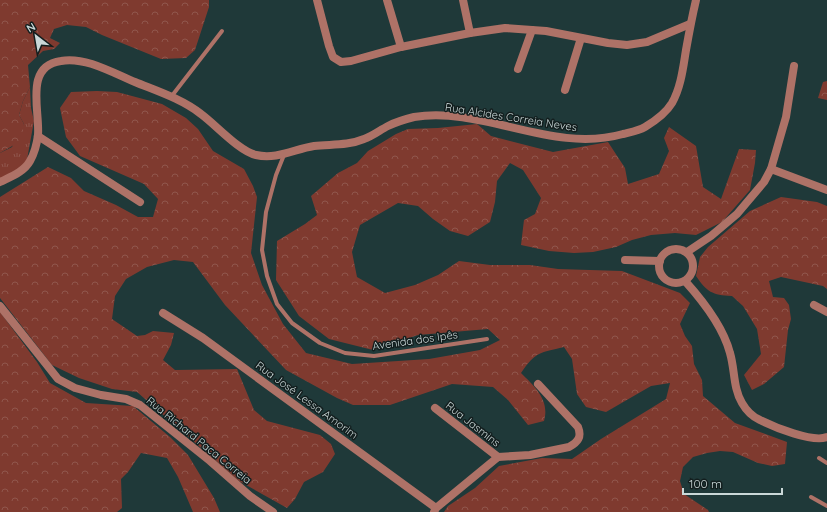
<svg xmlns="http://www.w3.org/2000/svg" width="827" height="512" viewBox="0 0 827 512" font-family="Quicksand,sans-serif">
  <defs>
    <pattern id="grass-tufts" width="24" height="20" patternUnits="userSpaceOnUse"><rect width="24" height="20" fill="#7f3a2f"/><path d="M3 7l-1-3M5 7V3M7 7l1-3M15 17l-1-3M17 17v-4M19 17l1-3" fill="none" stroke="#90564c"/></pattern>
    <pattern id="forest-crowns" width="20" height="18" patternUnits="userSpaceOnUse"><rect width="20" height="18" fill="#7f3a2f"/><path d="M2 6a3 3 0 1 1 6 0M12 15a3 3 0 1 1 6 0" fill="none" stroke="#90564c"/></pattern>
  </defs>
  <rect width="100%" height="100%" fill="#1f3939"/>
  <polygon fill="url(#grass-tufts)" points="30,87 31,108 34,121 26,165 0,179 0,153 12,147 24,124 19,115 23,101"/>
  <g fill="url(#forest-crowns)">
    <polygon points="0,0 209,0 209,7 195,50 186,58 161,59 102,35 86,27 67,25 54,29 50,38 60,43 54,49 43,51 28,65 30,87 23,101 19,115 24,124 21,141 0,153"/>
    <polygon points="827,81 827,100 818,98 823,82"/>
    <path d="M 97,91 L 117,92 L 162,104 L 186,118 L 198,129 L 213,151 L 244,169 L 253,186 L 257,197 L 251,253 L 262,285 L 283,324 L 306,353 L 352,364 L 429,359 L 480,350 L 500,340 L 488,329 L 418,335 L 373,350 L 329,339 L 299,316 L 276,280 L 277,241 L 305,224 L 317,215 L 311,196 L 338,173 L 357,163 L 368,151 L 396,134 L 408,129 L 438,128 L 477,124 L 491,136 L 553,152 L 608,142 L 625,168 L 628,184 L 659,174 L 669,151 L 664,138 L 669,127 L 696,146 L 703,187 L 721,199 L 739,149 L 756,150 L 755,163 L 750,190 L 722,222 L 696,235 L 675,233 L 651,235 L 632,240 L 616,247 L 593,252 L 574,253 L 549,251 L 521,245 L 524,220 L 535,214 L 541,198 L 523,170 L 510,163 L 497,181 L 495,202 L 490,222 L 468,236 L 450,231 L 433,219 L 418,206 L 398,203 L 360,225 L 352,252 L 357,277 L 385,293 L 415,285 L 438,275 L 459,261 L 490,265 L 530,265 L 558,269 L 622,271 L 680,293 L 690,303 L 680,324 L 685,336 L 692,346 L 694,364 L 702,380 L 703,396 L 735,423 L 787,442 L 785,464 L 772,466 L 758,463 L 733,452 L 720,451 L 707,453 L 693,457 L 683,467 L 680,481 L 684,494 L 708,510 L 709,512 L 444,512 L 448,506 L 475,488 L 499,466 L 542,458 L 572,459 L 601,439 L 666,399 L 670,383 L 651,386 L 606,412 L 586,407 L 577,394 L 572,359 L 564,347 C 540,353 536,351 521,373 C 535,387 550,400 544,421 L 528,425 L 508,400 L 493,387 L 452,384 L 390,405 L 353,405 L 337,398 L 286,370 L 225,305 L 193,262 L 174,260 L 147,267 L 126,279 L 115,296 L 112,319 L 137,336 L 145,335 L 153,331 L 174,333 L 171,345 L 163,360 L 175,370 L 237,369 L 254,410 L 267,421 L 320,435 L 331,444 L 335,454 L 323,472 L 304,482 L 295,499 L 287,508 L 239,481 L 137,392 L 112,389 L 79,378 L 52,365 L 0,298 L 0,197 L 48,167 L 71,178 L 84,191 L 116,205 L 138,217 L 153,217 L 158,199 L 144,184 L 80,156 L 66,137 L 60,108 L 71,92 Z"/>
    <path d="M 781,197 L 817,202 L 827,206 L 827,289 L 823,286 L 781,277 L 769,281 L 773,297 L 784,298 L 789,305 L 791,319 L 788,330 L 784,367 L 764,384 L 752,390 L 744,375 L 761,354 L 757,329 L 743,306 L 732,296 C 712,295 707,292 696,276 L 700,257 L 708,247 L 750,211 Z"/>
    <polygon points="0,312 37,362 50,383 86,403 133,406 170,437 188,455 214,498 220,512 193,512 178,477 167,458 141,453 128,472 121,479 122,508 117,512 0,512"/>
  </g>
  <g fill="none" stroke-linecap="round" stroke-linejoin="round">
    <g stroke="#ae7267" stroke-width="4">
      <polyline points="171,97 222,31"/>
      <polyline points="284,155 276,175 266,212 262,250 267,276 277,304 292,323 320,343 345,353 374,356 487,339"/>
      <polyline points="819,458 827,463"/>
      <polyline points="811,497 827,506"/>
    </g>
    <g stroke="#ae7267" stroke-width="8">
      <polyline points="317,0 329,46 333,57 341,62 351,61 401,47 470,33 505,28 546,31 608,43 627,45 647,42 690,24"/>
      <polyline points="387,0 401,47"/>
      <polyline points="463,0 470,33"/>
      <polyline points="518,69 532,30"/>
      <polyline points="565,90 581,38"/>
      <polyline points="38,136 140,202"/>
      <polyline points="771,169 827,190"/>
      <path d="M 0,182 C 10,177 24,172 30,161 C 34,154 37,143 38,135 C 40,110 24,66 61,61 C 71,59 82,61 92,64 C 107,69 121,76 135,82 C 157,91 182,99 201,114 C 216,125 239,151 256,155 C 276,160 295,149 314,146 C 331,144 347,146 364,139 C 373,136 380,130 388,126 C 396,122 406,119 414,117 C 484,106 552,154 623,134 C 631,132 638,131 645,127 C 655,121 666,113 672,103 C 681,87 683,68 686,50 C 689,33 692,17 696,0"/>
      <circle cx="676" cy="266" r="17"/>
      <polyline points="687,252 711,236 737,214 764,182 771,169 786,117 794,66"/>
      <polyline points="625,260 660,261"/>
      <path d="M 685,281 C 703,301 723,326 730,353 C 735,370 733,388 742,403 C 746,410 753,417 760,420 C 774,427 813,443 827,437"/>
      <polyline points="814,305 827,312"/>
      <polyline points="0,306 58,379 75,388 101,395 126,399 140,405 210,461 250,496 273,512"/>
      <polyline points="163,313 203,338 436,508"/>
      <polyline points="435,408 498,457"/>
      <path d="M 434,512 L 436,508 L 498,457 L 530,455 L 569,447 C 578,442 582,437 578,427 L 538,384"/>
    </g>
  </g>
  <g text-anchor="middle" dominant-baseline="central" stroke-width="3" stroke-linejoin="round" paint-order="stroke">
    <g font-size="11" fill="#cad8d8" stroke="#131e1e">
      <text transform="translate(511 117) rotate(9)">Rua Alcides Correia Neves</text>
      <text transform="translate(415 340) rotate(-8)">Avenida dos Ipês</text>
      <text transform="translate(307 400) rotate(36)">Rua José Lessa Amorim</text>
      <text transform="translate(473 424) rotate(38)">Rua Jasmins</text>
      <text transform="translate(199 440) rotate(39)">Rua Richard Paca Correia</text>
    </g>
  </g>
  <g transform="translate(36 36) rotate(329)" stroke="#131e1e" stroke-width="3" paint-order="stroke">
  <path d="M0-3L7 15L0 10L-7 15Z" fill="#cad8d8"/>
  <text y="-6" font-size="11" font-weight="bold" text-anchor="middle" fill="#cad8d8">N</text>
  </g>
  <path d="M683 488v6h99v-6" fill="none" stroke="#cad8d8" stroke-width="2"/>
  <text x="689" y="488" font-size="12" fill="#cad8d8" stroke="#131e1e" stroke-width="3" paint-order="stroke">100 m</text>
</svg>
